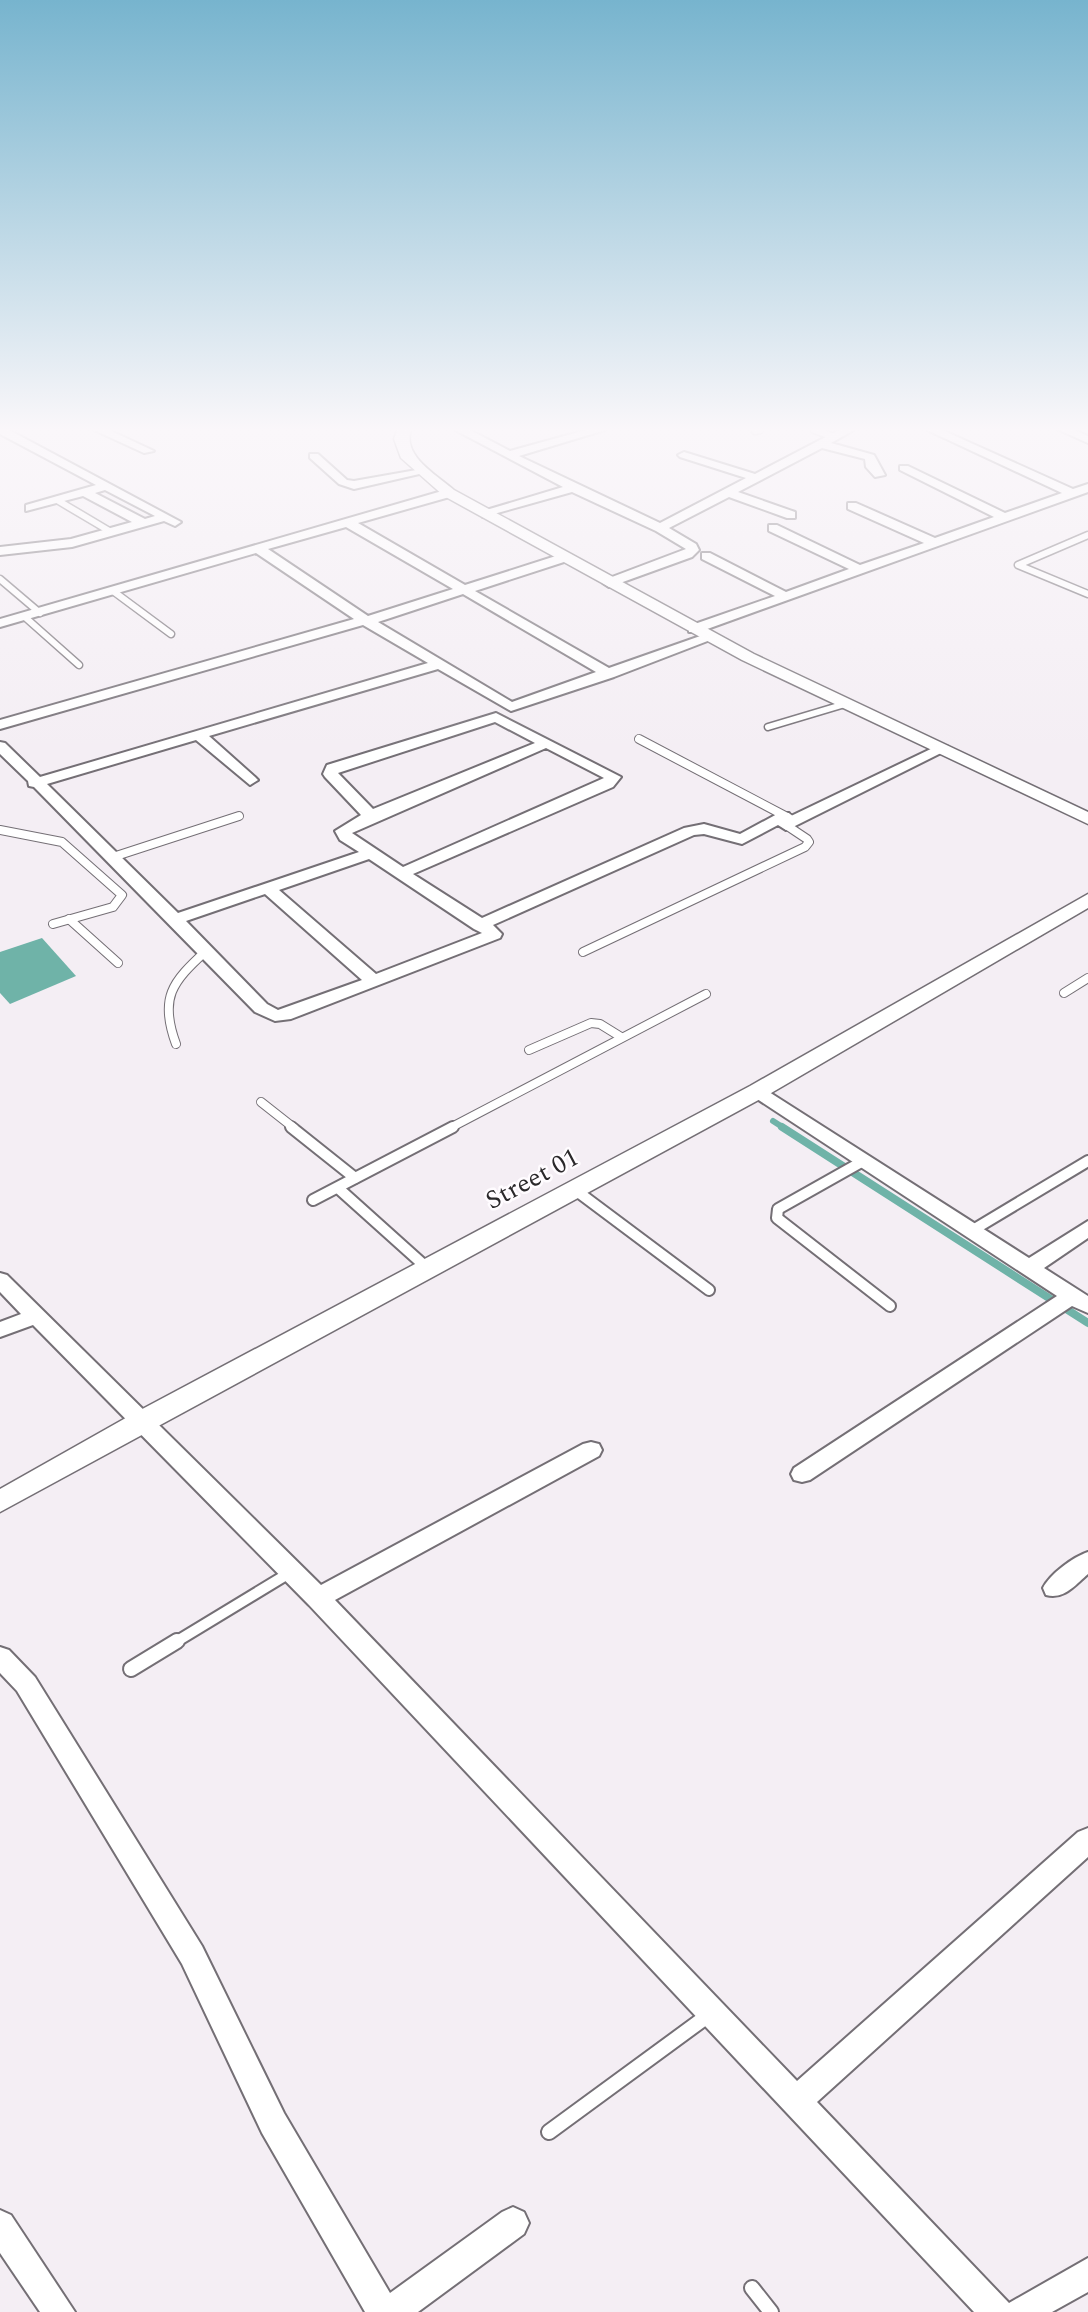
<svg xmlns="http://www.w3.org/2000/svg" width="1088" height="2312" viewBox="0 0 1088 2312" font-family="Spectral,serif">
  <rect width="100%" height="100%" fill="#f4eef4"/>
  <polygon fill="#6fb3a8" points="42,938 76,976 10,1004 0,993 0,952"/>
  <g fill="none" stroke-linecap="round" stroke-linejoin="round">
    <polyline stroke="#6fb3a8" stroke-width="6" points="773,1121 784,1128"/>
    <polyline stroke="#6fb3a8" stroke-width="8" points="782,1127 1088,1323"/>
    <defs>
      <g id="service-far3">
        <polyline points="814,430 834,437"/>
        <polyline points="755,431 760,430"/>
        <polyline points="57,500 111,532"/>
        <polyline points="1088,535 1018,565 1088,594"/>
        <polyline points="0,579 40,613"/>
        <polyline points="113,591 171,634"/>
        <polyline points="26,618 79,665"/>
        <polyline points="768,727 845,704"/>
      </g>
      <g id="service-far2">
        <polyline points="639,739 789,818"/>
        <polyline points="0,830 62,842 122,895 113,907 53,924"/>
        <polyline points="113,857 239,816"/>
        <polyline points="69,919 118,963"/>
        <polyline points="583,952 805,847 809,842 807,839 786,825"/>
        <polyline points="1064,993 1088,978"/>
        <path d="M 176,1044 C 159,998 172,982 206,951"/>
        <polyline points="529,1050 591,1023 600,1024 621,1037"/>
        <polyline points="261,1102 294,1128"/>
        <polyline points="450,1128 706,994"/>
      </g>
      <g id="service-far1">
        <polyline points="291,1127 355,1178"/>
        <polyline points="865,1160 778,1209 777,1218 890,1306"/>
        <polyline points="338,1188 426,1267"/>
        <polyline points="574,1189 709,1290"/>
        <polyline points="313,1200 453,1127"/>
        <polyline points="973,1230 1088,1161"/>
        <polyline points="174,1643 291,1572"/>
      </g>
      <g id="service">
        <polyline points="131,1669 177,1641"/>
        <polyline points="549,2132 710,2014"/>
        <polyline points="752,2288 771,2312"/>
      </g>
      <g id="minor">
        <path d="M 0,430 L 9,430 L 181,522 L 175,526 L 164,521 L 72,547 L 0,555 L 0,547 L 71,539 L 132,522 L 83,496 L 26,511 L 26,505 L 96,485 L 0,434 ZM 105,490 L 155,516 L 145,519 L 95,493 Z"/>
        <polygon points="94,430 109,430 154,451 144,453"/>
        <polygon points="455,430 470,430 510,451 586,430 605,430 519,456 660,523 746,478 680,457 678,455 684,452 755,474 839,430 854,430 831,443 874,455 885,475 875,477 866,467 865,459 822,448 738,492 795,512 795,518 787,518 729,497 669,528 696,544 699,550 692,557 609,587 603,583 604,580 686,549 656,531 572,492 483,517 483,511 563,487"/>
        <polygon points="927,430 942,430 1073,489 1088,484 1088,492 699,632 689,632 689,626 775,596 702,559 702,553 710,553 786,592 849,569 769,531 769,525 777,525 860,565 924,543 848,509 848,503 856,503 935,538 994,517 900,470 900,466 908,466 1005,513 1062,493"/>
        <polygon points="1059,430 1074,430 1088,436 1088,443"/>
        <polygon points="310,454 318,454 347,480 354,481 422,469 428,472 354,489 339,484 310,458"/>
        <path d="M 449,489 L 455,493 L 453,496 L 358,523 L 465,585 L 559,555 L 567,555 L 567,561 L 475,591 L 609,668 L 706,634 L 718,637 L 614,677 L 511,711 L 438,669 L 209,736 L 255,777 L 258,780 L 250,785 L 196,740 L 47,784 L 178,913 L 359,852 L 340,840 L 335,831 L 361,815 L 325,777 L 323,774 L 327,765 L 496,713 L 621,777 L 613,787 L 413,874 L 482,918 L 684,828 L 704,824 L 740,834 L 779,813 L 789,813 L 791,816 L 937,746 L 947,746 L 949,749 L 791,828 L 786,830 L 778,825 L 742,844 L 704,834 L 694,835 L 493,925 L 502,934 L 500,938 L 291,1019 L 275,1021 L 255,1012 L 34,787 L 29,786 L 28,781 L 0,754 L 0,742 L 5,743 L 40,777 L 428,663 L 363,625 L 0,729 L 0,720 L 354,619 L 256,553 L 0,627 L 0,619 ZM 346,527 L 453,589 L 368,616 L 268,549 ZM 463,594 L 596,672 L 512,702 L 378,622 ZM 495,722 L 535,743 L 373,809 L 338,773 ZM 546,748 L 604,778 L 403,867 L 352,833 ZM 369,859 L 474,929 L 482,933 L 376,974 L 279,890 ZM 265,894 L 362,980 L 278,1010 L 267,1004 L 186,921 Z"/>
        <polygon points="758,1085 1029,1258 1088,1221 1088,1238 1044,1268 1088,1296 1088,1313 1072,1306 810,1480 802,1482 794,1480 791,1474 794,1468 1057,1296 751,1095 749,1091"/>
        <polygon points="0,1273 7,1275 321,1585 583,1444 591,1442 599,1444 602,1450 599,1456 335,1600 797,2081 1078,1832 1088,1828 1088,1857 817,2102 1009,2303 1088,2258 1088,2292 1052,2312 974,2312 309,1605 33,1325 0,1337 0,1322 21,1314 0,1292"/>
        <path d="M 1088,1552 L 1088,1574 C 1075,1585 1064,1600 1046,1595 L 1043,1588 C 1050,1574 1073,1557 1088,1552 Z"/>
        <polygon points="0,1647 9,1650 35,1677 202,1946 284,2113 390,2293 502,2212 513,2207 524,2212 529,2223 524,2234 418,2312 365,2312 262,2133 182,1964 17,1691 0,1673"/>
        <polygon points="0,2210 11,2215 75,2312 40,2312 0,2253"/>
      </g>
      <g id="tertiary">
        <path d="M 397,430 L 411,430 C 402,456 437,475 454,490 L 754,654 L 1088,812 L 1088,824 L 742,660 L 444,496 L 401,458 L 394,439 Z"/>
        <polygon points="1088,894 1088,908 766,1096 0,1512 0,1489 131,1415 750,1086"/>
      </g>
    </defs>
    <use href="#service-far3" stroke="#746f75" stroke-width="9"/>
    <use href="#service-far2" stroke="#746f75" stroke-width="10"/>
    <use href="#service-far1" stroke="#746f75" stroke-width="14"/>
    <use href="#service" stroke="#746f75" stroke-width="18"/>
    <use href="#minor" stroke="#746f75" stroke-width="4"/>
    <use href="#tertiary" stroke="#746f75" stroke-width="3"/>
    <use href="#service-far3" stroke="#fff" stroke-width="6"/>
    <use href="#service-far2" stroke="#fff" stroke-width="8"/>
    <use href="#service-far1" stroke="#fff" stroke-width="10"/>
    <use href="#service" stroke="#fff" stroke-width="14"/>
    <use href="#minor" fill="#fff" fill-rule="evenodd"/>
    <use href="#tertiary" fill="#fff" fill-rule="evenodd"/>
  </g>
  <linearGradient id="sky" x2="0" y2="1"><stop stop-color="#77b4ce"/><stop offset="0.57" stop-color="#faf7fa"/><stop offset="1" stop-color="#faf7fa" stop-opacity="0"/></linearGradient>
  <rect width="1088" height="754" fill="url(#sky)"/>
  <g text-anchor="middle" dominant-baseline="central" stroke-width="5" stroke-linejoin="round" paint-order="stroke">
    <g font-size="26" fill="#2a282a" stroke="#fffcff">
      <text transform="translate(532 1179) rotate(-28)">Street 01</text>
    </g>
  </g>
</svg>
